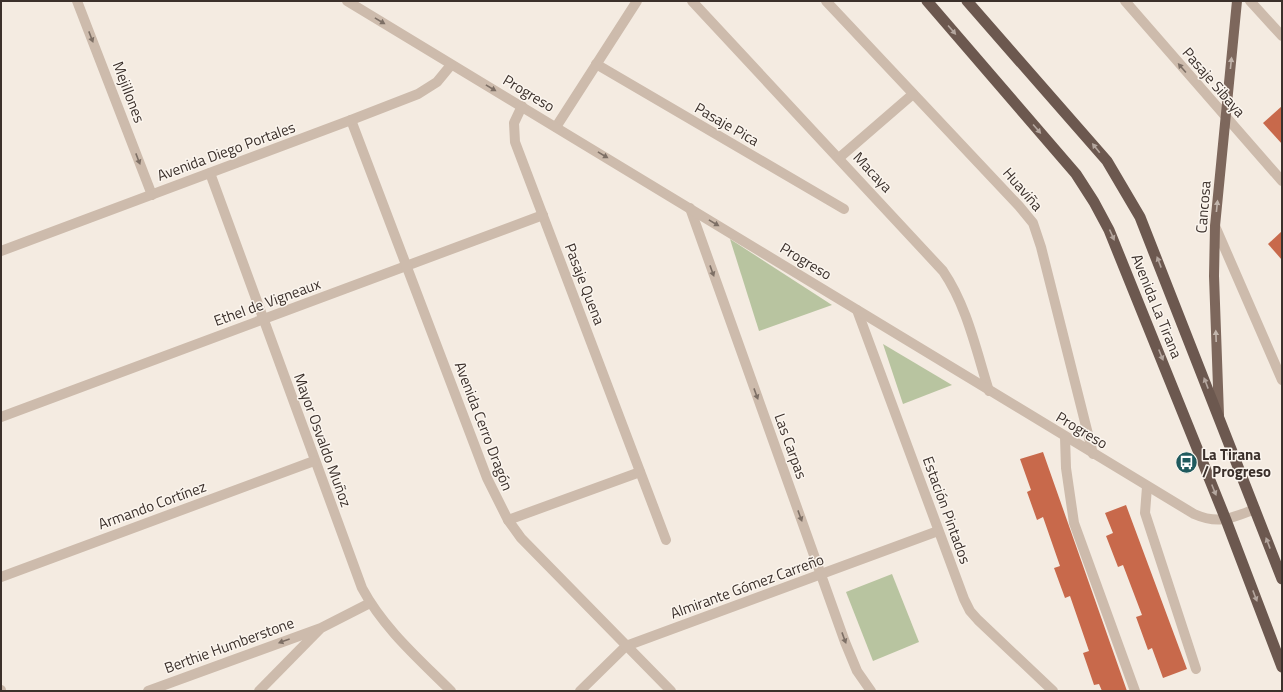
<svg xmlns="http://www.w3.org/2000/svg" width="1283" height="692" viewBox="0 0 1283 692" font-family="'Titillium Web',sans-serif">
  <rect width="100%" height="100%" fill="#f4ebe1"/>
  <g fill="#b8c4a0">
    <polygon points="730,239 832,305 759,331"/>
    <polygon points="883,344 952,385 903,404"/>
    <polygon points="892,574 919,642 873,661 846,592"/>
  </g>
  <g fill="#c8694b">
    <polygon points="1282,106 1282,144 1263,123"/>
    <polygon points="1282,231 1282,260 1268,244"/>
    <polygon points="1043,452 1127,691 1102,691 1099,684 1094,685 1083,653 1089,651 1070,596 1065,598 1054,568 1060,566 1043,517 1037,520 1027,492 1031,490 1020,459"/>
    <polygon points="1126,505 1187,669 1163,678 1152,648 1148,650 1136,617 1142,615 1123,565 1118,567 1106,536 1113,533 1105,513"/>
  </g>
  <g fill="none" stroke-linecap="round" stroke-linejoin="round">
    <g stroke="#cdbbac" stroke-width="10">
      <polyline points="596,64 844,209"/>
      <polyline points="1065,437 1066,468 1074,523 1135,691"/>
      <polyline points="1147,487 1145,513 1196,669"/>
    </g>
    <g stroke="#cdbbac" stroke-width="10">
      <polyline points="77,1 152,195"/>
      <path d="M 692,1 L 943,271 C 967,306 976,350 989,391"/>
      <polyline points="826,1 1019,206 1033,223 1041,247 1093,454"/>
      <polyline points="1125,1 1282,181"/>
      <polyline points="1250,1 1282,36"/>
      <polyline points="522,106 514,123 515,142 666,540"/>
      <polyline points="556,127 637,1"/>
      <polyline points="839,158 913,94"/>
      <path d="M 210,173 L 362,588 C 384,629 419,659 451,691"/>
      <polyline points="690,208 845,642 857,671 871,691"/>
      <polyline points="1215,226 1282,380"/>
      <polyline points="857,310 964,599 970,611 978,620 1053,691"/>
      <polyline points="1,417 543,215"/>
      <polyline points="508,520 640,472"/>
      <polyline points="1,577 314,461"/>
      <polyline points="1,690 1,691"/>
      <polyline points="148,691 321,628 370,603"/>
      <polyline points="259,691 319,630"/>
      <polyline points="580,691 626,646 938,531"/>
    </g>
    <g stroke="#cdbbac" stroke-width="10">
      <path d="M 347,1 L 1194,514 C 1219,525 1232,518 1255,509"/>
      <polyline points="351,120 487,478 508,520 521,538 671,691"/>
      <polyline points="1,251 351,120 418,94 437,82 451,65"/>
    </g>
    <polyline stroke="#7d675c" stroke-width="10" points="1219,415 1214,276 1215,226 1237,1"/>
    <g stroke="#6c584f" stroke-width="11">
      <polyline points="927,1 1076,174 1094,202 1109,230 1226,520 1282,667"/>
      <polyline points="967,1 1107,161 1140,217 1282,579"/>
    </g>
  </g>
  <defs><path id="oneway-solid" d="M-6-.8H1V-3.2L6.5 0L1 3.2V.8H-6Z"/></defs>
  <g fill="#7d6f65">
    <use href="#oneway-solid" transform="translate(380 21) rotate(31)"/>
    <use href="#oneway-solid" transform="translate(91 37) rotate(69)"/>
    <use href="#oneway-solid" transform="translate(1182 68) rotate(-131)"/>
    <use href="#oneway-solid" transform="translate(491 88) rotate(31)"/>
    <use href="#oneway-solid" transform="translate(603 155) rotate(31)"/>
    <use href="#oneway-solid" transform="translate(138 159) rotate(69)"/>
    <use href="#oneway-solid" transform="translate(714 223) rotate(31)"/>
    <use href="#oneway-solid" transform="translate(712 271) rotate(70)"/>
    <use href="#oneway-solid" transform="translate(756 394) rotate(70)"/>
    <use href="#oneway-solid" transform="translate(800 516) rotate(70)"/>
    <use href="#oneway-solid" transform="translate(844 638) rotate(70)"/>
    <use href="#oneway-solid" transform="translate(284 641) rotate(160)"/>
  </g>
  <g fill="#b4a69e">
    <use href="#oneway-solid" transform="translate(952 30) rotate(49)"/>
    <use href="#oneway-solid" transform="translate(1037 129) rotate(49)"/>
    <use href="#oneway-solid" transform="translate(1096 148) rotate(-129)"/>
    <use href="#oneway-solid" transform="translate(1112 235) rotate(66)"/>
    <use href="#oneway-solid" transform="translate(1159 262) rotate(-111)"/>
    <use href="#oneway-solid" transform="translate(1161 355) rotate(68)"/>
    <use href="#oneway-solid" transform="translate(1206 383) rotate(-111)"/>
    <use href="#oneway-solid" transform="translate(1214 490) rotate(68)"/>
    <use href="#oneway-solid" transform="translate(1268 543) rotate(-111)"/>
    <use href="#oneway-solid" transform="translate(1255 596) rotate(69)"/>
  </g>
  <g fill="#c2b5ac">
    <use href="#oneway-solid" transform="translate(1231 63) rotate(-84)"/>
    <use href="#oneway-solid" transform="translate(1217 206) rotate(-84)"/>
    <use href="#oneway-solid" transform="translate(1216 336) rotate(-92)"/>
  </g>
  <defs>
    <symbol id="bus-disc" viewBox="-11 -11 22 22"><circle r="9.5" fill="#1f5a5e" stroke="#fbf5ee"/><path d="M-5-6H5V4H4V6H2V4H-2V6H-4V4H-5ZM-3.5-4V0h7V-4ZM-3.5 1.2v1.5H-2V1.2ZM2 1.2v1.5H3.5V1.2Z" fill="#fff"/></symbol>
  </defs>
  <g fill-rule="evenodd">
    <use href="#bus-disc" x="1174" y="450" width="25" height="25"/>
  </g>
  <g text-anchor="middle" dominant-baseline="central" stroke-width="3" stroke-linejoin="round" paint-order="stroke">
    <g font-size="15" fill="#3b302b" stroke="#fbf5ee">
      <text transform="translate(1214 82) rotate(49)">Pasaje Sibaya</text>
      <text transform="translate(129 92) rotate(69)">Mejillones</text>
      <text transform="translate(529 93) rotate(31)">Progreso</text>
      <text transform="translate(727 124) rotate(30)">Pasaje Pica</text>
      <text transform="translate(226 151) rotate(-20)">Avenida Diego Portales</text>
      <text transform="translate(873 172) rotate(47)">Macaya</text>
      <text transform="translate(1023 189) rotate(49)">Huaviña</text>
      <text transform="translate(1203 207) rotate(-85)">Cancosa</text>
      <text transform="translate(806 261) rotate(31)">Progreso</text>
      <text transform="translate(585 284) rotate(69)">Pasaje Quena</text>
      <text transform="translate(267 302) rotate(-20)">Ethel de Vigneaux</text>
      <text transform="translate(1157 306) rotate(68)">Avenida La Tirana</text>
      <text transform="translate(484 426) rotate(69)">Avenida Cerro Dragón</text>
      <text transform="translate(1082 430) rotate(31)">Progreso</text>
      <text transform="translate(323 440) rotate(70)">Mayor Osvaldo Muñoz</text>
      <text transform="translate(791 446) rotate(70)">Las Carpas</text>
      <text transform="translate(152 505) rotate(-20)">Armando Cortínez</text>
      <text transform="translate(947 510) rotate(70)">Estación Pintados</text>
      <text transform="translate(747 586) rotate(-20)">Almirante Gómez Carreño</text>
      <text transform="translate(229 645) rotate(-20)">Berthie Humberstone</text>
    </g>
    <g font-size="15" font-weight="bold" fill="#3b302b" stroke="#fbf5ee" text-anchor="start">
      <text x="1202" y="454">La Tirana<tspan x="1202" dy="17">/ Progreso</tspan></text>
    </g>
  </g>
  <rect width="1283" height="692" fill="none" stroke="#3b302b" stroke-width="4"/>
</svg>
